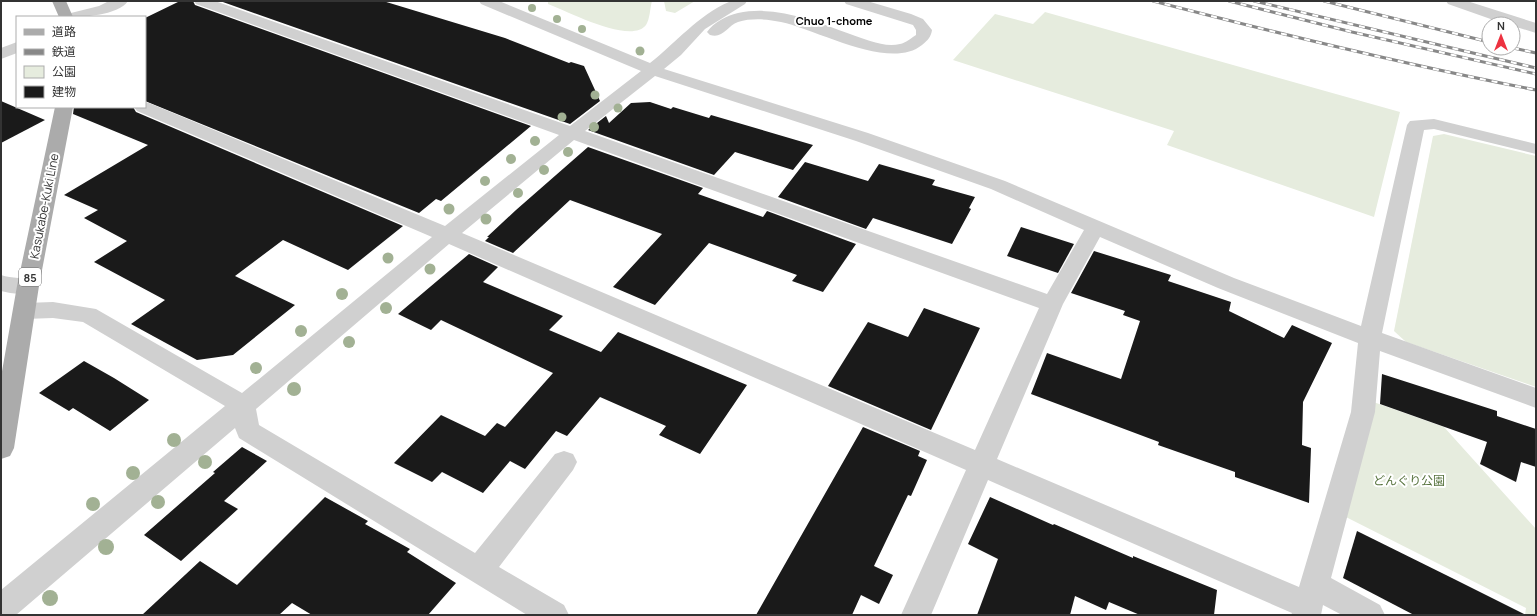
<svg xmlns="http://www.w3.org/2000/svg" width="1537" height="616" viewBox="0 0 1537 616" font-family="Manrope,'Noto Sans JP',sans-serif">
  <rect width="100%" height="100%" fill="#fff"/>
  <g fill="#e6ecde">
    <path d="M 548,1 L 652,1 C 650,8 650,19 646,25 C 631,45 567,11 548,4 Z"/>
    <polygon points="664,1 695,1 675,13 666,11"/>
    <polygon points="1045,12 1400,112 1374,217 1167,145 1174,131 953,60 995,14 1033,24"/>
    <polygon points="1444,134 1536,156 1536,387 1406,342 1394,331 1433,136"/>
    <polygon points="1365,399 1444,427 1536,529 1536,615 1525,615 1526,608 1336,512"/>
  </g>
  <g fill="#1a1a1a">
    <polygon points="180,1 193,1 195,5 531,126 441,201 436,199 419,213 145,101 145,18"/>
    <polygon points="220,1 383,1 505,38 569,63 571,62 584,66 600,101 570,124"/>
    <polygon points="1,101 45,120 1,143"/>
    <polygon points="650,102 671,109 673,107 709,118 711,115 813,145 793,170 735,152 714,175 588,130 606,116 609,123 631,103"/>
    <polygon points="74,107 133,107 136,112 403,226 348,270 283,240 235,276 295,305 233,355 197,360 131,324 165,300 94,262 127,241 84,218 98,210 64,195 148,145 73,114"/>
    <polygon points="588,147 703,188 698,194 763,217 767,211 856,244 823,292 792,281 797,275 709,243 655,305 613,287 662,234 570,200 513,253 485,241 489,237 487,237 516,210"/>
    <polygon points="805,162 868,181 879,164 935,180 932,185 975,197 969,208 971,209 952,244 873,218 866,229 778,197"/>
    <polygon points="1021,227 1074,244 1058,273 1007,256"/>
    <polygon points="1094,251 1171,275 1168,281 1231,302 1229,311 1284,338 1292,325 1332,343 1303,402 1302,445 1311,448 1309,503 1235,477 1235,472 1158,445 1159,442 1031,394 1047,353 1121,379 1140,321 1123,315 1125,311 1071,293"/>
    <polygon points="469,254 498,267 483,282 563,316 549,330 601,352 618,332 747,385 700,454 659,435 666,426 600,397 567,436 556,431 525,469 510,461 483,493 442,472 432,482 394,463 441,415 485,436 497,423 505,427 553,373 441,320 431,330 398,314"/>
    <polygon points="924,308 980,328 931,430 828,386 868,322 908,337"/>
    <polygon points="84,361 114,378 149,400 110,431 73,408 69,411 39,393"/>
    <polygon points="1382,374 1497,411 1497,416 1536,429 1536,467 1521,462 1516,482 1480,464 1487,442 1380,404"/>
    <polygon points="863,427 920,451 918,456 927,460 911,496 908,495 874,566 893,575 879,604 861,595 852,615 756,615"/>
    <polygon points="242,447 267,461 224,501 238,509 181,561 144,535 215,473 213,472"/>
    <polygon points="325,497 368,521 365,524 410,549 407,552 456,583 428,615 312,615 292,603 279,615 142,615 200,561 237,585"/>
    <polygon points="990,497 1053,525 1054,524 1133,558 1133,556 1217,590 1214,615 1140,615 1109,602 1106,610 1075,596 1070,615 977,615 998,559 968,544"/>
    <polygon points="1357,531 1454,579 1526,615 1414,615 1343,578"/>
  </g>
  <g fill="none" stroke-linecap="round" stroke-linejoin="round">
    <g fill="#d0d0d0" fill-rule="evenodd">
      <path d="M 109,1 L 128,1 C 118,16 81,17 65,17 L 67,14 L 99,6 Z"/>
      <path d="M 194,1 L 215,1 L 570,126 L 641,71 L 481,4 L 479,1 L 499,1 L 650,63 C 676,43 698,15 729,2 C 734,0 742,1 747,1 L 745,4 L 705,29 L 681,55 L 664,69 L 868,133 L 1005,181 L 1234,278 L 1361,326 L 1407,125 L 1410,121 L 1434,119 L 1536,144 L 1536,154 L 1434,129 L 1424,130 L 1382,333 L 1536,388 L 1536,408 L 1380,351 L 1375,412 L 1331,578 L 1380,605 L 1385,615 L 1342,615 L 1323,605 L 1321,615 L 1291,615 L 1292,613 L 988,480 L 931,615 L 901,615 L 966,470 L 449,244 L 256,409 L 259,425 L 475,553 L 555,454 L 564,451 L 573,454 L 577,462 L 573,470 L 499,567 L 564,605 L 569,615 L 527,615 L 239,438 L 235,428 L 16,615 L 1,615 L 1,590 L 225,406 L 83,322 L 53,318 L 25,319 L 17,317 L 14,311 L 17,305 L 25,303 L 53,302 L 96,309 L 242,393 L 432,237 L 137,111 L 134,107 L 145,107 L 145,102 L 149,103 L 445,226 L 559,135 L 196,4 ZM 655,76 L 856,141 L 991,189 L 1084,230 L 1047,294 L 585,131 ZM 574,140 L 1039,308 L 975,450 L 462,233 ZM 1100,237 L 1218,288 L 1358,343 L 1351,412 L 1299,587 L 997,459 L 1063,304 Z"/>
      <path d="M 844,1 L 867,1 L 911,14 L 923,19 L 932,30 C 931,37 928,40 922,45 C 890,71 818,30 781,22 C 768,19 751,18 738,22 C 727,26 723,39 710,35 L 707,32 C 714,22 726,16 738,13 C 776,5 815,21 850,34 C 865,39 884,48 900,44 C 906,43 911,38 916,35 L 916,30 L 913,25 L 846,4 Z"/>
      <polygon points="1446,1 1467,1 1536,23 1536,33 1513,26 1513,24 1502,23 1448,4"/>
      <polygon points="17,42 17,53 1,59 1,48"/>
      <path d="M 1,275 C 12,279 24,277 36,281 L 39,286 L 36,291 C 25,295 12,294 1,291 Z"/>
    </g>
    <g fill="#ababab" fill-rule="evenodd">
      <polygon points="52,1 66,1 73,17 59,17"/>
      <polygon points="55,107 73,107 39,286 14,448 10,456 1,459 1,377 17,286"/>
    </g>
    <defs>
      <g id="rail">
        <path d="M 1153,1 C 1280,34 1407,65 1536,90"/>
        <polyline points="1229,1 1352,32 1536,74"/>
        <polyline points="1254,1 1536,68"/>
        <polyline points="1324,1 1489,42"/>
        <polyline points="1513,48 1536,53"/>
      </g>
    </defs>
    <use href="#rail" stroke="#888" stroke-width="3"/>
    <use href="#rail" stroke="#fff" stroke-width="2" stroke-dasharray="6" stroke-linecap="butt"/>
  </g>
  <g fill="#a2b194">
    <circle cx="532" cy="8" r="4"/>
    <circle cx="557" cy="19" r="4"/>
    <circle cx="582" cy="29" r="4"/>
    <circle cx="640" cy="51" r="4.5"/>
    <circle cx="595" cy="95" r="4.5"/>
    <circle cx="618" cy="108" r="4.5"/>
    <circle cx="562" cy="117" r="4.5"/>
    <circle cx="594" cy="127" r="5"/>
    <circle cx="535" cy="141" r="5"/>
    <circle cx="568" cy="152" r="5"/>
    <circle cx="511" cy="159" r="5"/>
    <circle cx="544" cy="170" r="5"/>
    <circle cx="485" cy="181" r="5"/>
    <circle cx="518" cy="193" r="5"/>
    <circle cx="449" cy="209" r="5.5"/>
    <circle cx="486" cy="219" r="5.5"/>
    <circle cx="388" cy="258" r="5.5"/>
    <circle cx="430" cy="269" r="5.5"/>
    <circle cx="342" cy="294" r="6"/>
    <circle cx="386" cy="308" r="6"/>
    <circle cx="301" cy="331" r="6"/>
    <circle cx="349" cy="342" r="6"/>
    <circle cx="256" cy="368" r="6"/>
    <circle cx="294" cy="389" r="7"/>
    <circle cx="174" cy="440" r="7"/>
    <circle cx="205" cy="462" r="7"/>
    <circle cx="133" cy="473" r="7"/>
    <circle cx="158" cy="502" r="7"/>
    <circle cx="93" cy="504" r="7"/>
    <circle cx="106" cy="547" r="8"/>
    <circle cx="50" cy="598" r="8"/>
  </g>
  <g text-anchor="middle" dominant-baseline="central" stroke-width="4" stroke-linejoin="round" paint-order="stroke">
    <g font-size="11" font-weight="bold" fill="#000" stroke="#fff">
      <text x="834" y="20">Chuo 1-chome</text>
    </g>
    <rect fill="#fff" stroke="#707070" stroke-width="1" x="19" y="268" width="22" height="18" rx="3"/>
    <g font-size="11" font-weight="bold" fill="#333">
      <text x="30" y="277">85</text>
    </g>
    <g font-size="12" fill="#333" stroke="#fff">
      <text transform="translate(44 206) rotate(-79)">Kasukabe-Kuki Line</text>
    </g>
    <g font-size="12" fill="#56723d" stroke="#fff">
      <text x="1409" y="480">どんぐり公園</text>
    </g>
  </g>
  <rect width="1537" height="616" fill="none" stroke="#333333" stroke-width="4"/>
  <rect x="16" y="16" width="130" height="92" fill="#ffffff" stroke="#adadad"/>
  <rect x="24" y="29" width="20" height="6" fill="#ababab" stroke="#adadad"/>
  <text x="52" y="36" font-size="12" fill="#333333">道路</text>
  <rect x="24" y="49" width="20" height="6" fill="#888888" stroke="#adadad"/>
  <text x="52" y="56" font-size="12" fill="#333333">鉄道</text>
  <rect x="24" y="66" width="20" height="12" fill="#e6ecde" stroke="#adadad"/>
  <text x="52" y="76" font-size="12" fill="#333333">公園</text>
  <rect x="24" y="86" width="20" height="12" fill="#1a1a1a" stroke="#adadad"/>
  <text x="52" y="96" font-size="12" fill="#333333">建物</text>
  <g transform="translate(1501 36)"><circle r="19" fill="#ffffff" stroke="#adadad"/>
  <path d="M0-3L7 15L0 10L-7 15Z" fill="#ed3240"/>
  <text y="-6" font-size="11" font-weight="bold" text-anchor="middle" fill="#333333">N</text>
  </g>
</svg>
